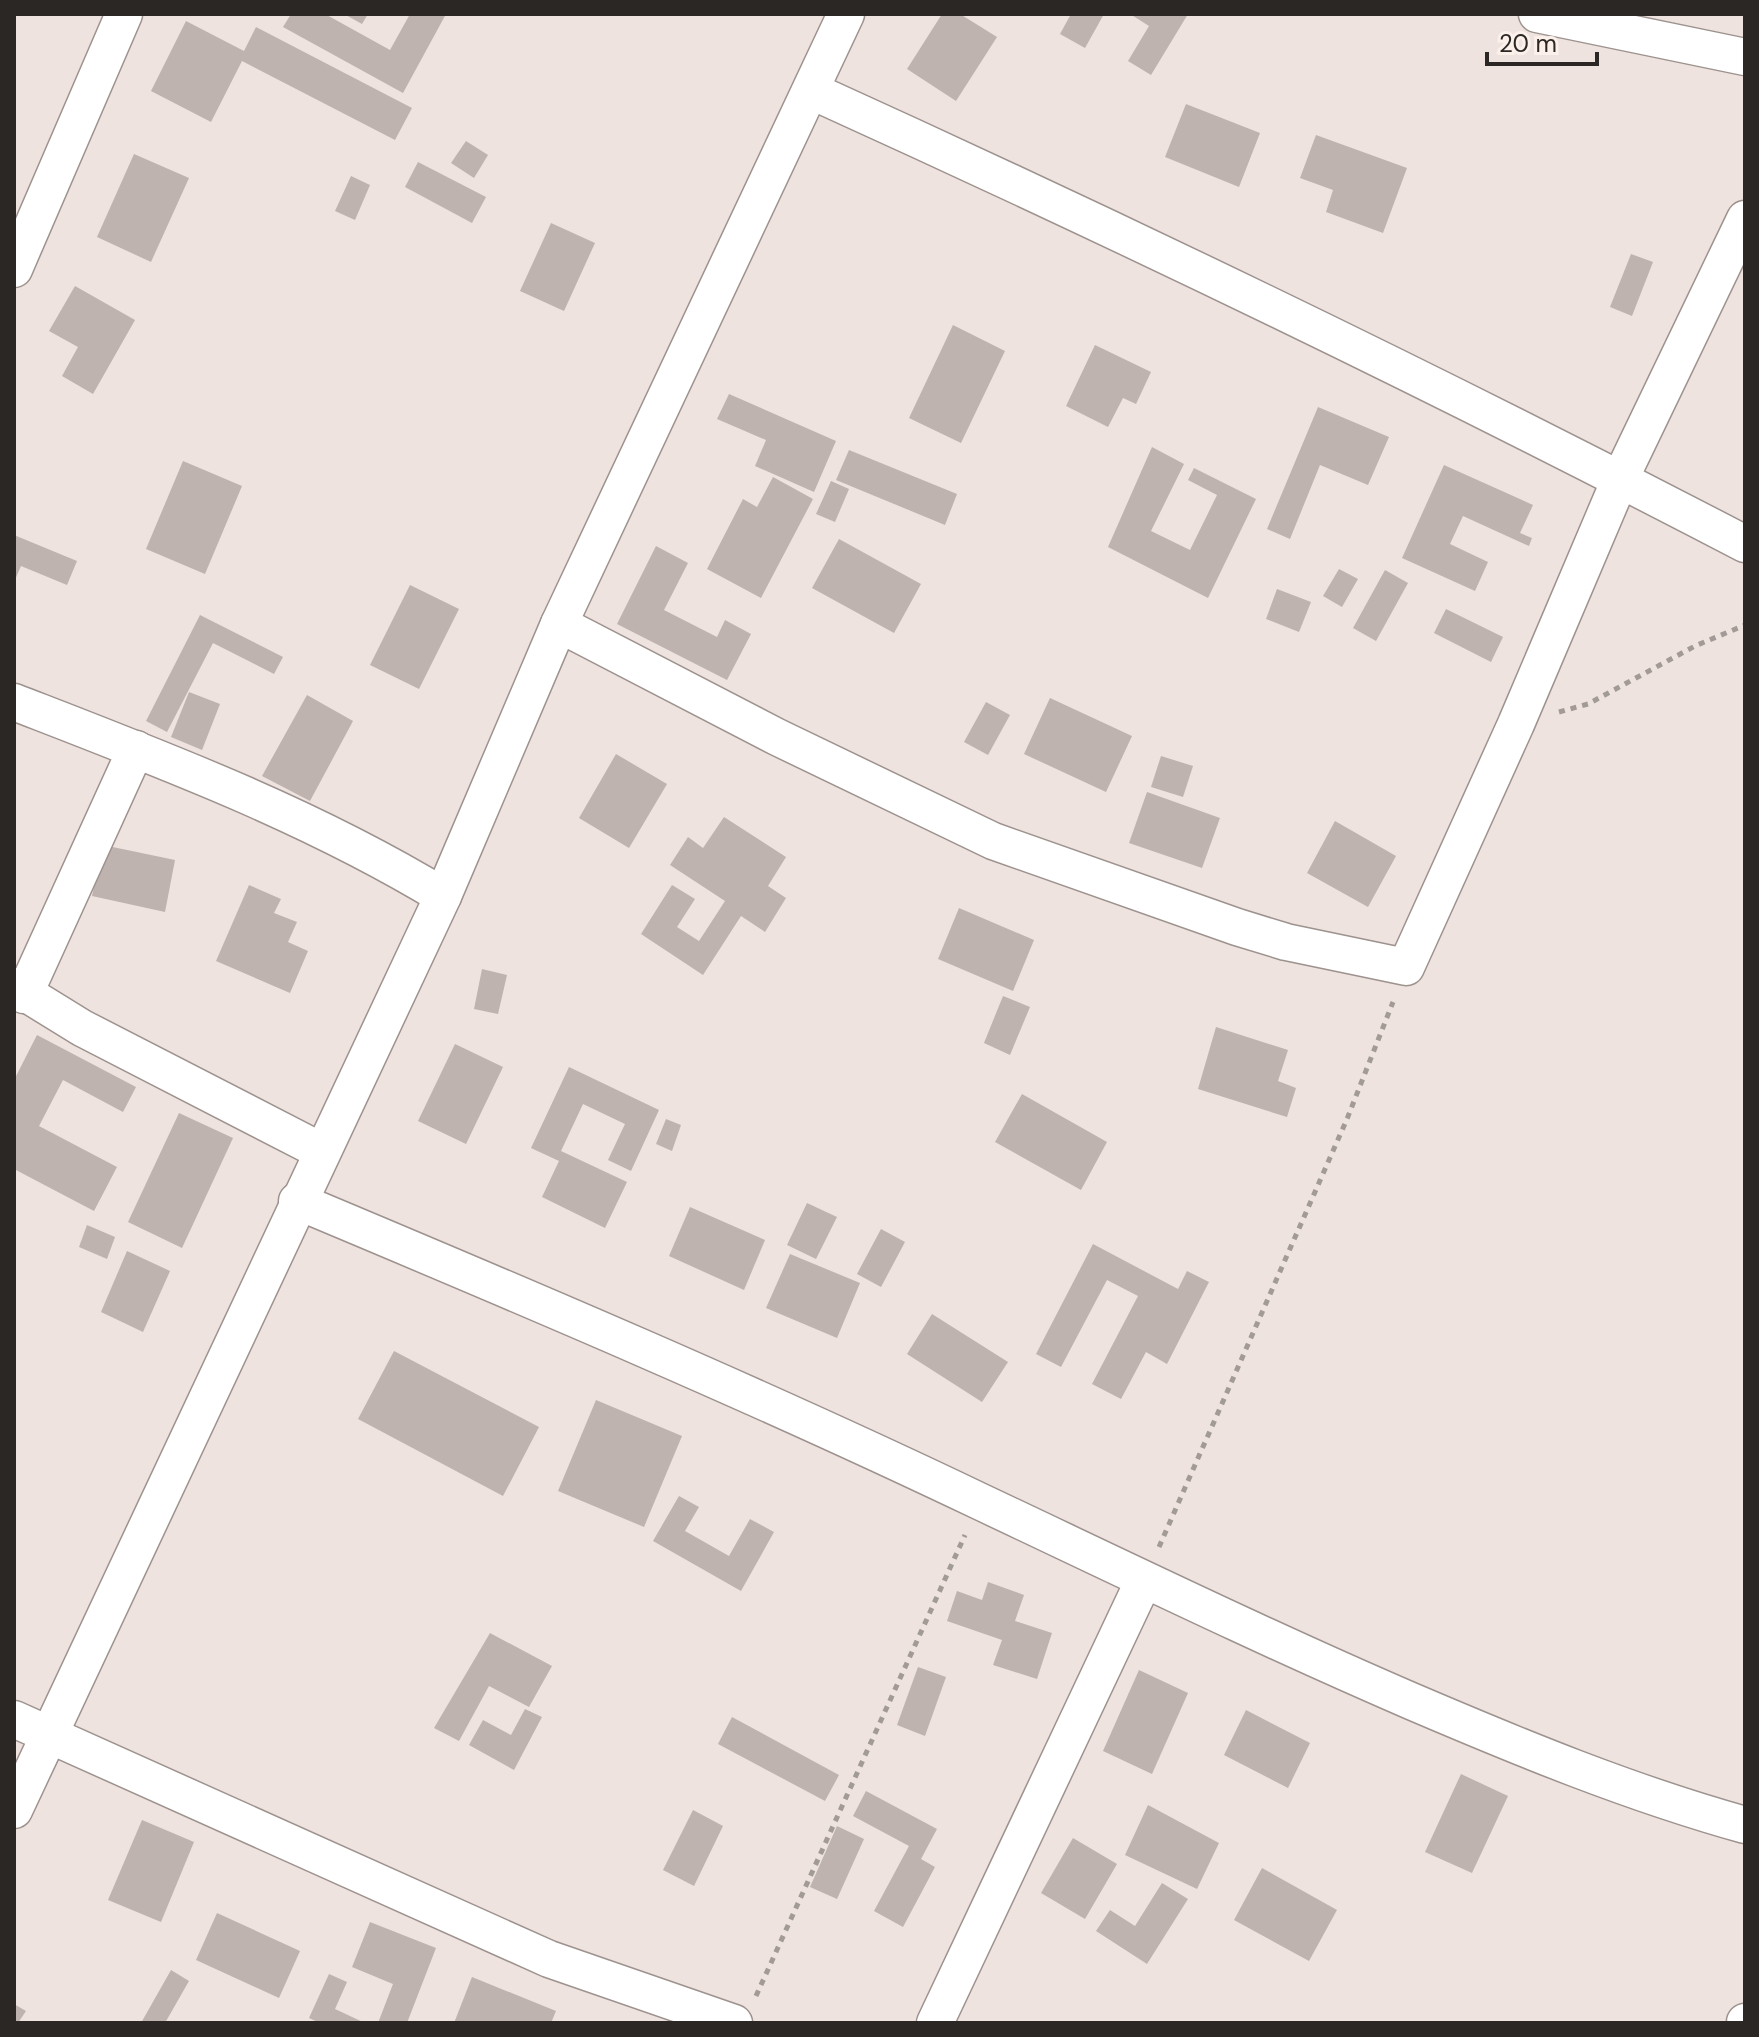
<svg xmlns="http://www.w3.org/2000/svg" width="1759" height="2037" viewBox="0 0 1759 2037" font-family="'DM Sans',sans-serif">
  <rect width="100%" height="100%" fill="#eee3de"/>
  <g fill="#beb3af">
    <polygon points="291,14 325,14 390,50 410,14 446,14 403,93 283,27"/>
    <polygon points="344,14 368,14 362,24"/>
    <polygon points="942,14 960,14 997,37 956,101 907,69"/>
    <polygon points="1071,14 1104,14 1085,48 1060,34"/>
    <polygon points="1130,14 1188,14 1151,75 1128,61 1149,26"/>
    <polygon points="186,21 244,51 256,27 412,108 395,140 242,61 211,122 151,91"/>
    <polygon points="1186,104 1260,133 1239,187 1165,157"/>
    <polygon points="1316,135 1407,168 1383,233 1326,212 1333,190 1300,178"/>
    <polygon points="466,141 488,155 474,178 451,163"/>
    <polygon points="134,154 189,178 151,262 97,237"/>
    <polygon points="418,162 486,197 472,223 405,187"/>
    <polygon points="351,176 370,185 355,220 335,211"/>
    <polygon points="551,223 595,243 564,311 520,291"/>
    <polygon points="1631,254 1653,262 1632,316 1610,307"/>
    <polygon points="75,286 135,320 93,394 62,376 78,347 49,331"/>
    <polygon points="953,325 1005,351 961,443 909,418"/>
    <polygon points="1095,345 1151,372 1136,404 1123,398 1108,427 1066,406"/>
    <polygon points="729,394 836,441 814,492 755,466 766,440 717,419"/>
    <polygon points="1318,407 1389,437 1368,485 1320,465 1290,539 1267,529"/>
    <polygon points="1152,447 1184,464 1151,531 1190,550 1217,495 1188,480 1194,468 1256,499 1208,598 1108,547"/>
    <polygon points="849,450 957,494 945,525 836,480"/>
    <polygon points="183,461 242,486 205,574 146,549"/>
    <polygon points="1444,465 1533,505 1520,533 1532,538 1529,546 1463,516 1450,544 1488,562 1475,591 1402,558"/>
    <polygon points="773,477 813,499 761,598 707,569 743,499 757,507"/>
    <polygon points="831,481 849,489 835,522 816,514"/>
    <polygon points="14,535 77,561 67,585 21,566 14,582"/>
    <polygon points="839,539 921,584 894,633 812,588"/>
    <polygon points="656,546 688,563 664,610 717,637 725,620 751,634 727,680 617,624"/>
    <polygon points="1339,569 1358,579 1342,607 1323,596"/>
    <polygon points="1385,570 1408,583 1376,641 1353,628"/>
    <polygon points="410,585 459,609 419,689 370,665"/>
    <polygon points="1277,589 1311,602 1299,632 1266,619"/>
    <polygon points="1446,609 1503,637 1491,662 1434,633"/>
    <polygon points="200,615 283,657 274,674 213,643 167,732 146,721"/>
    <polygon points="189,692 220,704 202,750 171,737"/>
    <polygon points="307,695 353,721 310,801 262,776"/>
    <polygon points="1050,698 1132,736 1106,792 1024,754"/>
    <polygon points="986,702 1010,715 988,755 964,742"/>
    <polygon points="616,754 667,784 629,848 579,818"/>
    <polygon points="1161,756 1193,766 1183,797 1151,787"/>
    <polygon points="1147,792 1220,818 1202,868 1129,843"/>
    <polygon points="724,817 786,857 768,886 786,898 765,932 741,916 703,975 641,934 672,885 695,899 677,927 699,941 725,901 670,865 688,837 703,848"/>
    <polygon points="1335,821 1396,856 1368,907 1307,873"/>
    <polygon points="103,845 175,860 165,912 92,896"/>
    <polygon points="249,885 281,899 274,913 297,922 288,942 308,951 290,993 216,961"/>
    <polygon points="959,908 1034,940 1013,991 938,959"/>
    <polygon points="482,969 507,975 498,1014 474,1009"/>
    <polygon points="1003,996 1030,1007 1010,1055 984,1043"/>
    <polygon points="1216,1027 1288,1050 1278,1081 1296,1088 1287,1117 1198,1089"/>
    <polygon points="37,1035 136,1087 123,1112 63,1080 39,1126 117,1167 94,1211 14,1169 14,1080"/>
    <polygon points="455,1044 503,1067 466,1144 418,1121"/>
    <polygon points="569,1067 659,1110 631,1171 608,1160 625,1124 583,1104 561,1151 627,1182 605,1228 542,1197 559,1161 531,1148"/>
    <polygon points="1022,1094 1107,1142 1081,1190 995,1142"/>
    <polygon points="179,1113 233,1138 182,1248 128,1222"/>
    <polygon points="666,1119 681,1125 672,1151 656,1144"/>
    <polygon points="807,1203 837,1217 816,1259 787,1245"/>
    <polygon points="690,1207 765,1240 744,1290 669,1256"/>
    <polygon points="87,1225 115,1237 107,1259 79,1247"/>
    <polygon points="881,1229 905,1242 881,1287 857,1274"/>
    <polygon points="1093,1244 1178,1289 1187,1271 1209,1282 1167,1364 1146,1352 1121,1399 1092,1384 1138,1296 1107,1280 1061,1367 1036,1354"/>
    <polygon points="127,1251 170,1271 143,1332 101,1312"/>
    <polygon points="790,1254 860,1283 837,1338 766,1308"/>
    <polygon points="932,1314 1008,1362 982,1402 907,1354"/>
    <polygon points="394,1351 539,1427 503,1496 358,1419"/>
    <polygon points="596,1400 682,1436 644,1527 558,1491"/>
    <polygon points="679,1496 699,1507 685,1531 729,1556 750,1519 774,1532 741,1591 653,1541"/>
    <polygon points="988,1582 1024,1595 1015,1621 1052,1633 1037,1679 993,1665 1002,1640 947,1621 957,1591 982,1600"/>
    <polygon points="490,1633 552,1666 529,1707 489,1686 459,1741 434,1728"/>
    <polygon points="918,1667 946,1677 925,1736 897,1725"/>
    <polygon points="1139,1670 1188,1693 1152,1774 1103,1751"/>
    <polygon points="525,1709 542,1717 514,1770 469,1745 483,1720 511,1735"/>
    <polygon points="1246,1710 1310,1743 1288,1788 1224,1755"/>
    <polygon points="732,1717 839,1775 825,1801 718,1744"/>
    <polygon points="1461,1774 1508,1796 1472,1873 1425,1852"/>
    <polygon points="866,1791 937,1829 921,1859 935,1867 903,1927 874,1911 909,1846 853,1816"/>
    <polygon points="1148,1805 1219,1843 1197,1889 1125,1855"/>
    <polygon points="693,1810 723,1826 694,1886 663,1870"/>
    <polygon points="142,1820 194,1842 161,1922 108,1900"/>
    <polygon points="837,1826 864,1839 837,1899 810,1887"/>
    <polygon points="1073,1838 1117,1864 1085,1919 1041,1893"/>
    <polygon points="1262,1868 1337,1910 1309,1961 1234,1920"/>
    <polygon points="1162,1883 1188,1899 1147,1964 1096,1931 1110,1910 1135,1926"/>
    <polygon points="217,1913 300,1951 279,1998 196,1960"/>
    <polygon points="370,1922 436,1948 407,2023 378,2023 393,1984 352,1967"/>
    <polygon points="171,1970 189,1981 165,2023 141,2023"/>
    <polygon points="329,1974 347,1982 335,2009 365,2023 320,2023 309,2018"/>
    <polygon points="472,1977 556,2011 551,2023 454,2023"/>
    <polygon points="14,2004 26,2011 18,2023 14,2023"/>
  </g>
  <g fill="none" stroke-linecap="round" stroke-linejoin="round">
    <defs>
      <g id="minor">
        <polyline points="1537,14 1745,57"/>
        <path d="M 812,91 C 1127,234 1438,384 1745,544"/>
        <polyline points="14,269 124,14"/>
        <polyline points="559,624 777,737 993,841 1237,927 1286,942 1406,967 1516,724 1621,477 1745,219"/>
        <path d="M 14,702 C 161,759 308,814 443,896"/>
        <polyline points="14,986 82,1028 321,1151"/>
        <polyline points="24,995 136,749"/>
        <path d="M 297,1201 C 526,1297 755,1394 979,1501 C 1123,1569 1265,1638 1411,1701 C 1521,1748 1630,1793 1745,1825"/>
        <polyline points="14,1719 549,1959 734,2023"/>
        <polyline points="14,1810 443,896 559,624 846,14"/>
        <polyline points="935,2023 1144,1580"/>
        <polyline points="1745,2023 1745,2022"/>
      </g>
    </defs>
    <use href="#minor" stroke="#9d928e" stroke-width="39"/>
    <g stroke="#a29a96" stroke-width="5" stroke-dasharray="6 6" stroke-linecap="butt">
      <polyline points="1559,712 1588,704 1695,646 1745,625"/>
      <polyline points="1159,1547 1347,1119 1393,1002"/>
      <polyline points="756,1996 965,1535"/>
    </g>
    <use href="#minor" stroke="#fff" stroke-width="36"/>
  </g>
  <rect width="1759" height="2037" fill="none" stroke="#2b2725" stroke-width="32"/>
  <path d="M1487 52v12h110v-12" fill="none" stroke="#2b2725" stroke-width="4"/>
  <text x="1499" y="52" font-size="24" fill="#2b2725" stroke="#fcf0eb" stroke-width="6" paint-order="stroke">20 m</text>
</svg>
